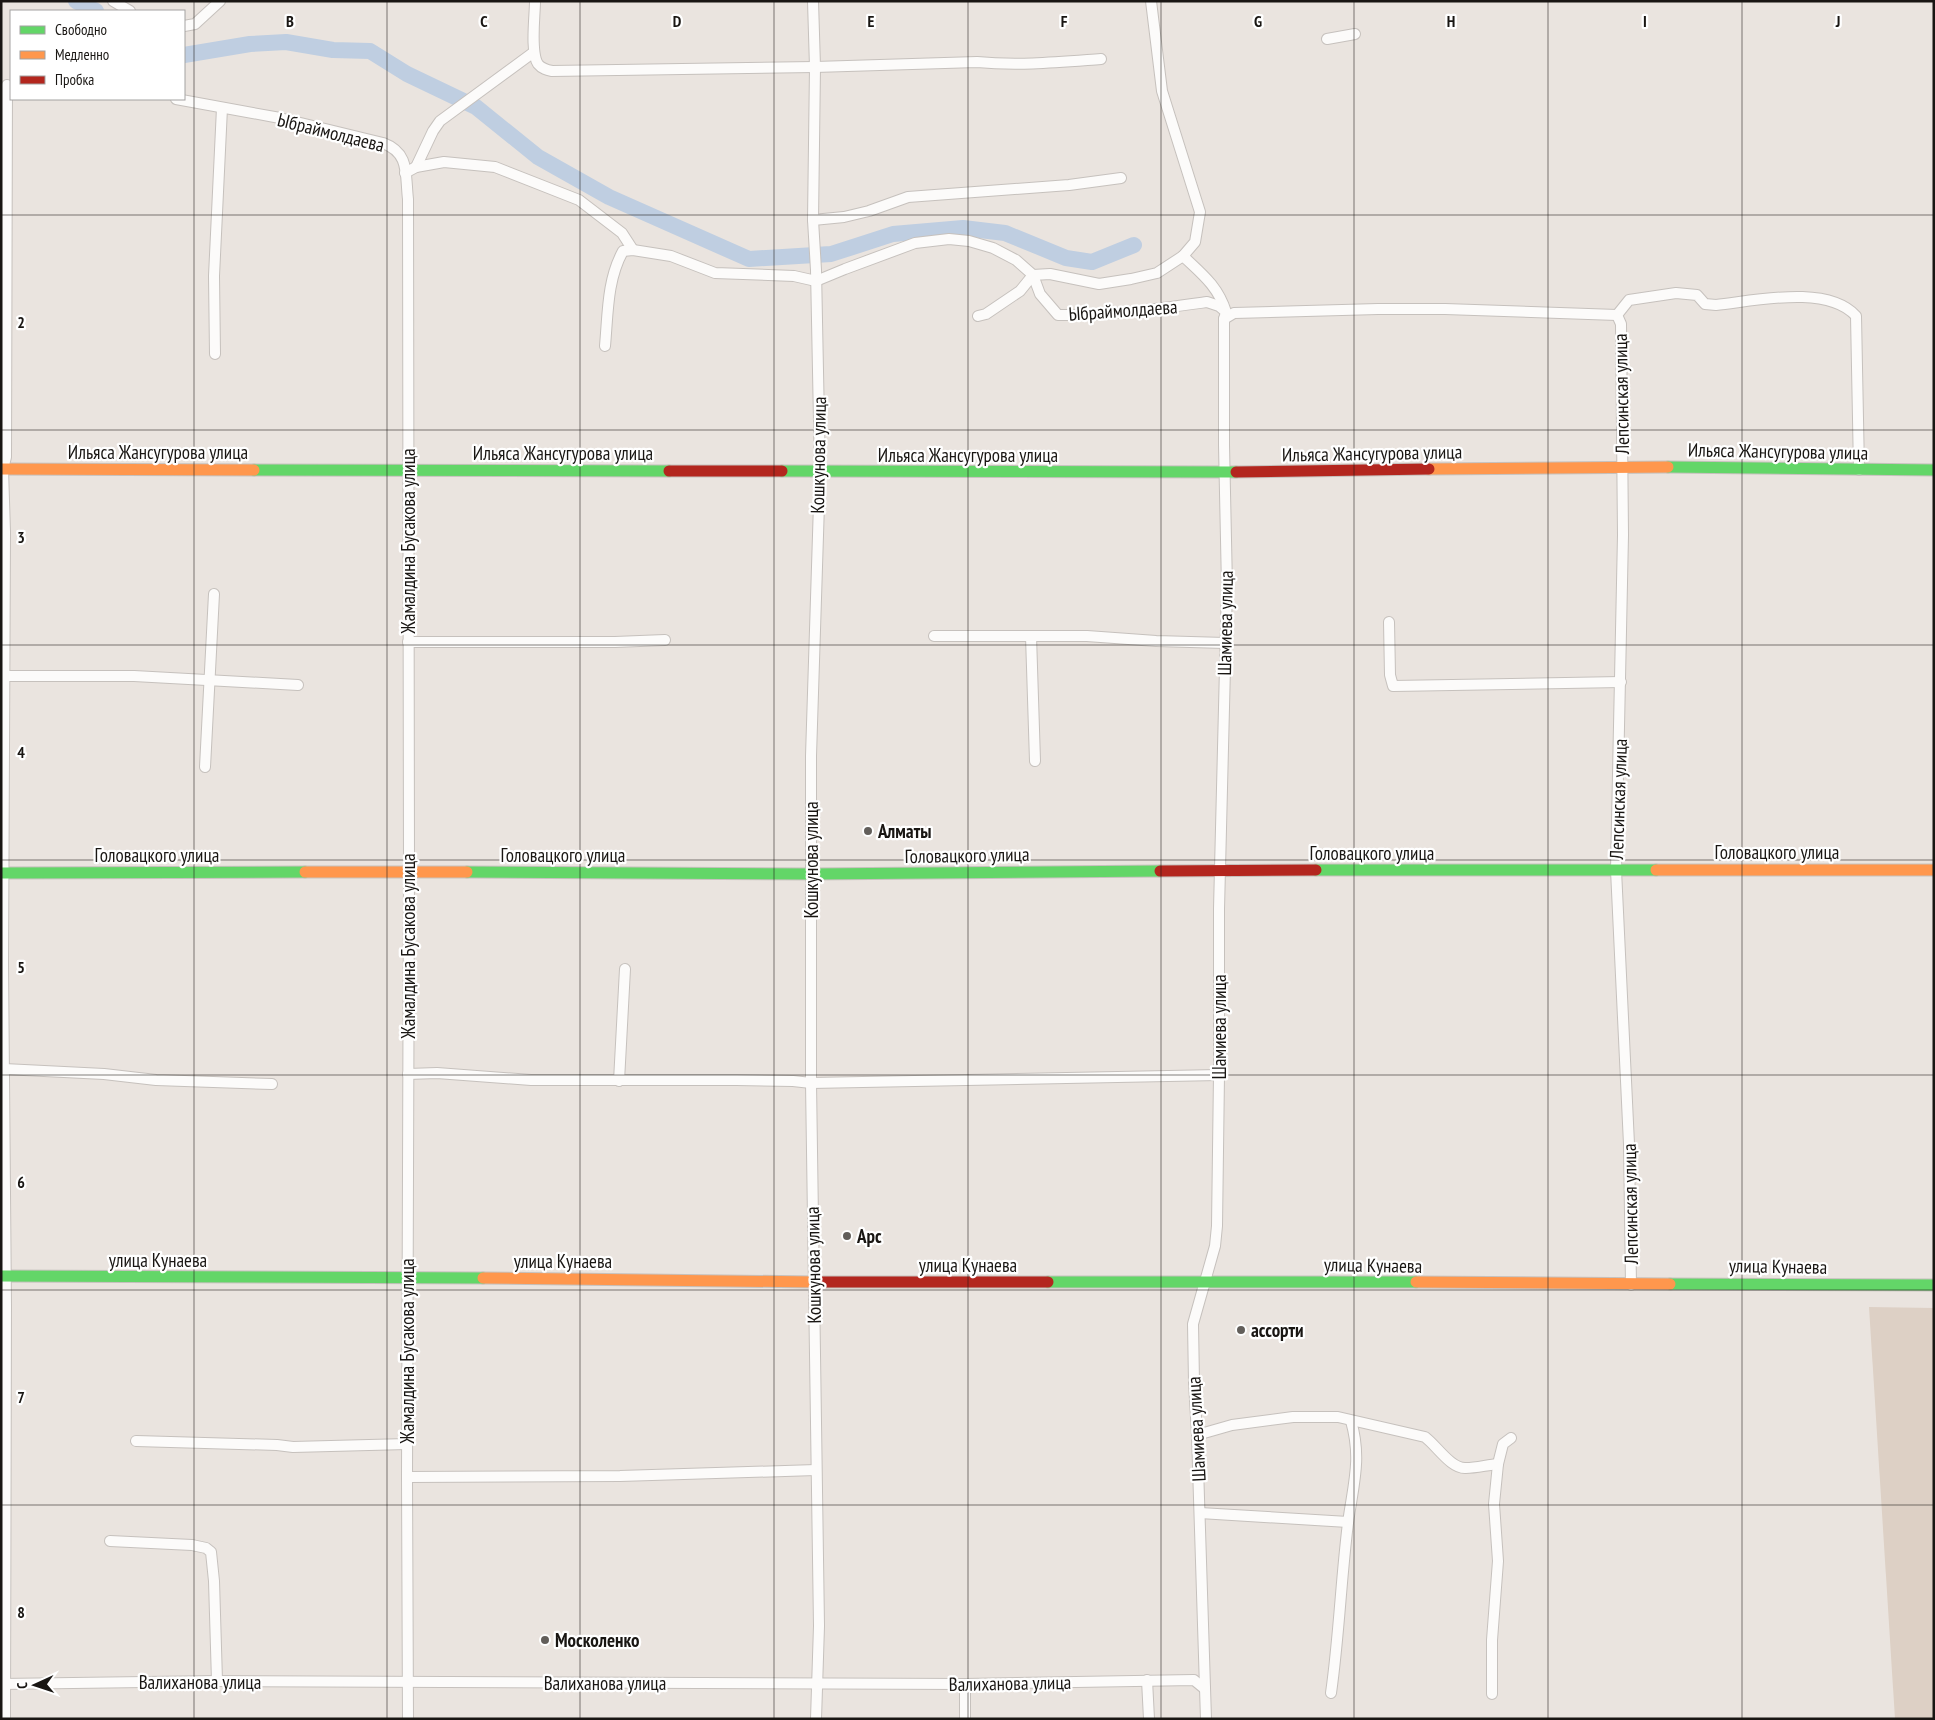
<svg xmlns="http://www.w3.org/2000/svg" width="1935" height="1720" viewBox="0 0 1935 1720" font-family="'PT Sans Narrow',sans-serif">
  <rect width="100%" height="100%" fill="#eae4df"/>
  <polygon fill="#ddd0c5" points="1869,1307 1934,1308 1934,1719 1895,1719"/>
  <g fill="none" stroke-linecap="round" stroke-linejoin="round">
    <g stroke="#bfcee1" stroke-width="16">
      <polyline points="76,1 96,11"/>
      <polyline points="184,55 250,44 286,42 333,50 370,51 407,74 476,107 538,157 609,197 749,259 831,254 893,234 963,228 1005,233 1066,258 1092,262 1134,245"/>
    </g>
    <defs>
      <g id="street">
        <polyline points="113,1 130,11"/>
        <path d="M 535,1 C 535,16 530,52 538,64 C 542,69 547,70 552,71 L 815,67 L 977,62 C 1019,66 1060,62 1101,59"/>
        <polyline points="813,1 815,67 813,220 816,270 820,472 811,756 811,1083 819,1626 816,1719"/>
        <path d="M 1151,1 L 1162,91 L 1200,212 L 1195,242 L 1183,256 C 1202,274 1218,286 1226,312"/>
        <polyline points="184,26 195,24 220,1"/>
        <polyline points="1327,39 1355,34"/>
        <path d="M 176,99 L 280,118 L 383,143 C 410,153 405,174 408,199 L 409,872 L 407,1477 L 408,1719"/>
        <polyline points="416,167 433,131 440,121 534,52"/>
        <polyline points="405,173 416,167 444,162 495,167 579,200 622,233 633,250"/>
        <polyline points="813,220 844,217 869,211 908,197 1069,185 1121,178"/>
        <polyline points="1617,315 1621,324 1623,535 1616,870 1629,1144 1631,1285"/>
        <path d="M 1617,315 L 1629,300 L 1676,293 L 1697,295 L 1705,304 L 1716,305 C 1755,301 1827,284 1856,316 L 1859,470"/>
        <polyline points="978,316 986,314 1020,291 1033,275 1050,274 1099,284 1131,279 1157,273 1183,256"/>
        <path d="M 605,346 C 608,313 607,280 623,251 L 633,250 L 671,256 L 715,273 L 794,276 L 816,281 L 845,269 L 915,243 L 949,239 L 969,241 L 993,248 L 1016,260 L 1033,275 L 1040,294 L 1058,315 C 1109,316 1157,309 1207,302 L 1219,306 L 1226,312 L 1224,319"/>
        <polyline points="215,354 214,276 222,108"/>
        <polyline points="1389,622 1390,675 1393,686 1621,682"/>
        <polyline points="934,636 1087,636 1156,641 1225,643"/>
        <polyline points="1031,636 1035,761"/>
        <polyline points="408,642 615,642 665,640"/>
        <polyline points="5,676 134,676 298,685"/>
        <polyline points="205,767 214,594"/>
        <polyline points="4,1069 104,1074 156,1080 272,1084"/>
        <polyline points="408,1074 437,1073 531,1080 736,1080 793,1081 811,1083 1219,1075"/>
        <polyline points="619,1081 625,969"/>
        <path d="M 1197,1435 L 1232,1425 L 1293,1417 L 1338,1417 L 1425,1437 C 1437,1446 1451,1469 1466,1468 C 1476,1468 1487,1465 1498,1464"/>
        <polyline points="136,1441 277,1445 293,1447 407,1444"/>
        <polyline points="407,1477 620,1476 816,1470"/>
        <polyline points="1200,1513 1348,1522"/>
        <polyline points="110,1541 192,1545 206,1548 211,1552 214,1581 217,1681"/>
        <polyline points="1147,1680 1149,1719"/>
        <polyline points="1,1684 217,1681 965,1684 1194,1680 1205,1689"/>
        <path d="M 1331,1693 C 1339,1637 1341,1579 1348,1523 C 1353,1485 1362,1459 1351,1421"/>
        <polyline points="1492,1694 1492,1640 1498,1561 1494,1504 1498,1464 1503,1444 1511,1438"/>
        <polyline points="5,1719 6,1306 3,964 5,532 3,469 6,457 7,85"/>
        <polyline points="965,1719 965,1684"/>
        <polyline points="1206,1719 1197,1435 1194,1382 1193,1324 1215,1246 1217,1226 1219,1075 1219,909 1227,587 1224,445 1224,319 1234,313 1378,309 1445,309 1617,315"/>
      </g>
      <g id="fast">
        <polyline points="1668,467 1934,470"/>
        <polyline points="254,470 669,471"/>
        <polyline points="782,471 1236,472"/>
        <polyline points="1316,870 1656,870"/>
        <polyline points="467,872 811,874 1160,871"/>
        <polyline points="1,873 305,872"/>
        <polyline points="1,1276 483,1278"/>
        <polyline points="1048,1282 1416,1282"/>
        <polyline points="1670,1284 1934,1285"/>
      </g>
      <g id="slow">
        <polyline points="1,469 254,470"/>
        <polyline points="1429,469 1668,467"/>
        <polyline points="1656,870 1934,870"/>
        <polyline points="305,872 467,872"/>
        <polyline points="483,1278 815,1282"/>
        <polyline points="1416,1282 1670,1284"/>
      </g>
      <g id="jam">
        <polyline points="669,471 782,471"/>
        <polyline points="1236,472 1429,469"/>
        <polyline points="1160,871 1316,870"/>
        <polyline points="815,1282 1048,1282"/>
      </g>
    </defs>
    <use href="#street" stroke="#c6c1bd" stroke-width="12"/>
    <use href="#fast" stroke="#c6c1bd" stroke-width="13"/>
    <use href="#slow" stroke="#c6c1bd" stroke-width="13"/>
    <use href="#jam" stroke="#c6c1bd" stroke-width="13"/>
    <use href="#street" stroke="#fcfbfa" stroke-width="10"/>
    <use href="#fast" stroke="#63d668" stroke-width="11"/>
    <use href="#slow" stroke="#ff974d" stroke-width="11"/>
    <use href="#jam" stroke="#b3261e" stroke-width="11"/>
  </g>
  <path fill="none" stroke="#191613" stroke-width="1" stroke-opacity="0.55" d="M 194,1 L 194,1719M 387,1 L 387,1719M 580,1 L 580,1719M 774,1 L 774,1719M 968,1 L 968,1719M 1161,1 L 1161,1719M 1354,1 L 1354,1719M 1548,1 L 1548,1719M 1742,1 L 1742,1719M 1,215 L 1934,215M 1,430 L 1934,430M 1,645 L 1934,645M 1,860 L 1934,860M 1,1075 L 1934,1075M 1,1290 L 1934,1290M 1,1505 L 1934,1505"/>
  <g fill="#625e5a" stroke="#fff" stroke-width="2">
    <circle cx="868" cy="831" r="5"/>
    <circle cx="847" cy="1236" r="5"/>
    <circle cx="1241" cy="1330" r="5"/>
    <circle cx="545" cy="1640" r="5"/>
  </g>
  <g text-anchor="middle" dominant-baseline="central" stroke-width="4.5" stroke-linejoin="round" paint-order="stroke">
    <g font-size="19" fill="#191613" stroke="#fff">
      <text transform="translate(331 132) rotate(14)">Ыбраймолдаева</text>
      <text transform="translate(1123 310) rotate(-4)">Ыбраймолдаева</text>
      <text transform="translate(1621 394) rotate(-91)">Лепсинская улица</text>
      <text transform="translate(1778 451) rotate(1)">Ильяса Жансугурова улица</text>
      <text x="158" y="452">Ильяса Жансугурова улица</text>
      <text x="563" y="453">Ильяса Жансугурова улица</text>
      <text transform="translate(1372 453) rotate(-1)">Ильяса Жансугурова улица</text>
      <text transform="translate(818 455) rotate(-89)">Кошкунова улица</text>
      <text x="968" y="455">Ильяса Жансугурова улица</text>
      <text transform="translate(408 541) rotate(-90)">Жамалдина Бусакова улица</text>
      <text transform="translate(1225 623) rotate(-89)">Шамиева улица</text>
      <text transform="translate(1618 799) rotate(-88)">Лепсинская улица</text>
      <text x="1777" y="852">Головацкого улица</text>
      <text x="1372" y="853">Головацкого улица</text>
      <text x="157" y="855">Головацкого улица</text>
      <text x="563" y="855">Головацкого улица</text>
      <text transform="translate(967 855) rotate(-1)">Головацкого улица</text>
      <text transform="translate(811 860) rotate(-90)">Кошкунова улица</text>
      <text transform="translate(408 946) rotate(-90)">Жамалдина Бусакова улица</text>
      <text transform="translate(1219 1027) rotate(-90)">Шамиева улица</text>
      <text transform="translate(1630 1204) rotate(-91)">Лепсинская улица</text>
      <text x="158" y="1260">улица Кунаева</text>
      <text x="563" y="1261">улица Кунаева</text>
      <text transform="translate(813 1265) rotate(-91)">Кошкунова улица</text>
      <text x="968" y="1265">улица Кунаева</text>
      <text transform="translate(1373 1265) rotate(1)">улица Кунаева</text>
      <text transform="translate(1778 1266) rotate(1)">улица Кунаева</text>
      <text transform="translate(407 1351) rotate(-90)">Жамалдина Бусакова улица</text>
      <text transform="translate(1196 1429) rotate(-93)">Шамиева улица</text>
      <text x="200" y="1682">Валиханова улица</text>
      <text x="605" y="1683">Валиханова улица</text>
      <text transform="translate(1010 1683) rotate(-1)">Валиханова улица</text>
    </g>
    <g font-size="19" font-weight="bold" fill="#191613" stroke="#fff" text-anchor="start">
      <text x="878" y="831">Алматы</text>
      <text x="857" y="1236">Арс</text>
      <text x="1251" y="1330">ассорти</text>
      <text x="555" y="1640">Москоленко</text>
    </g>
  </g>
  <g font-size="16" text-anchor="middle" font-weight="bold" fill="#191613" stroke="#fff" stroke-width="4.5" stroke-linejoin="round" paint-order="stroke">
    <text x="290" y="27">B</text>
    <text x="484" y="27">C</text>
    <text x="677" y="27">D</text>
    <text x="871" y="27">E</text>
    <text x="1064" y="27">F</text>
    <text x="1258" y="27">G</text>
    <text x="1451" y="27">H</text>
    <text x="1645" y="27">I</text>
    <text x="1838" y="27">J</text>
    <text x="21" y="328">2</text>
    <text x="21" y="543">3</text>
    <text x="21" y="758">4</text>
    <text x="21" y="973">5</text>
    <text x="21" y="1188">6</text>
    <text x="21" y="1403">7</text>
    <text x="21" y="1618">8</text>
  </g>
  <rect width="1935" height="1720" fill="none" stroke="#191613" stroke-width="5"/>
  <rect x="10" y="10" width="175" height="90" fill="#ffffff" stroke="#a3a2a1"/>
  <rect x="20" y="26" width="25" height="8" fill="#63d668" stroke="#a3a2a1"/>
  <text x="55" y="35" font-size="15" fill="#191613">Свободно</text>
  <rect x="20" y="51" width="25" height="8" fill="#ff974d" stroke="#a3a2a1"/>
  <text x="55" y="60" font-size="15" fill="#191613">Медленно</text>
  <rect x="20" y="76" width="25" height="8" fill="#b3261e" stroke="#a3a2a1"/>
  <text x="55" y="85" font-size="15" fill="#191613">Пробка</text>
  <g transform="translate(35 1685) rotate(267)" stroke="#ffffff" stroke-width="4" paint-order="stroke">
  <path d="M0-4L9 19L0 12L-9 19Z" fill="#191613"/>
  <text y="-8" font-size="14" font-weight="bold" text-anchor="middle" fill="#191613">С</text>
  </g>
</svg>
